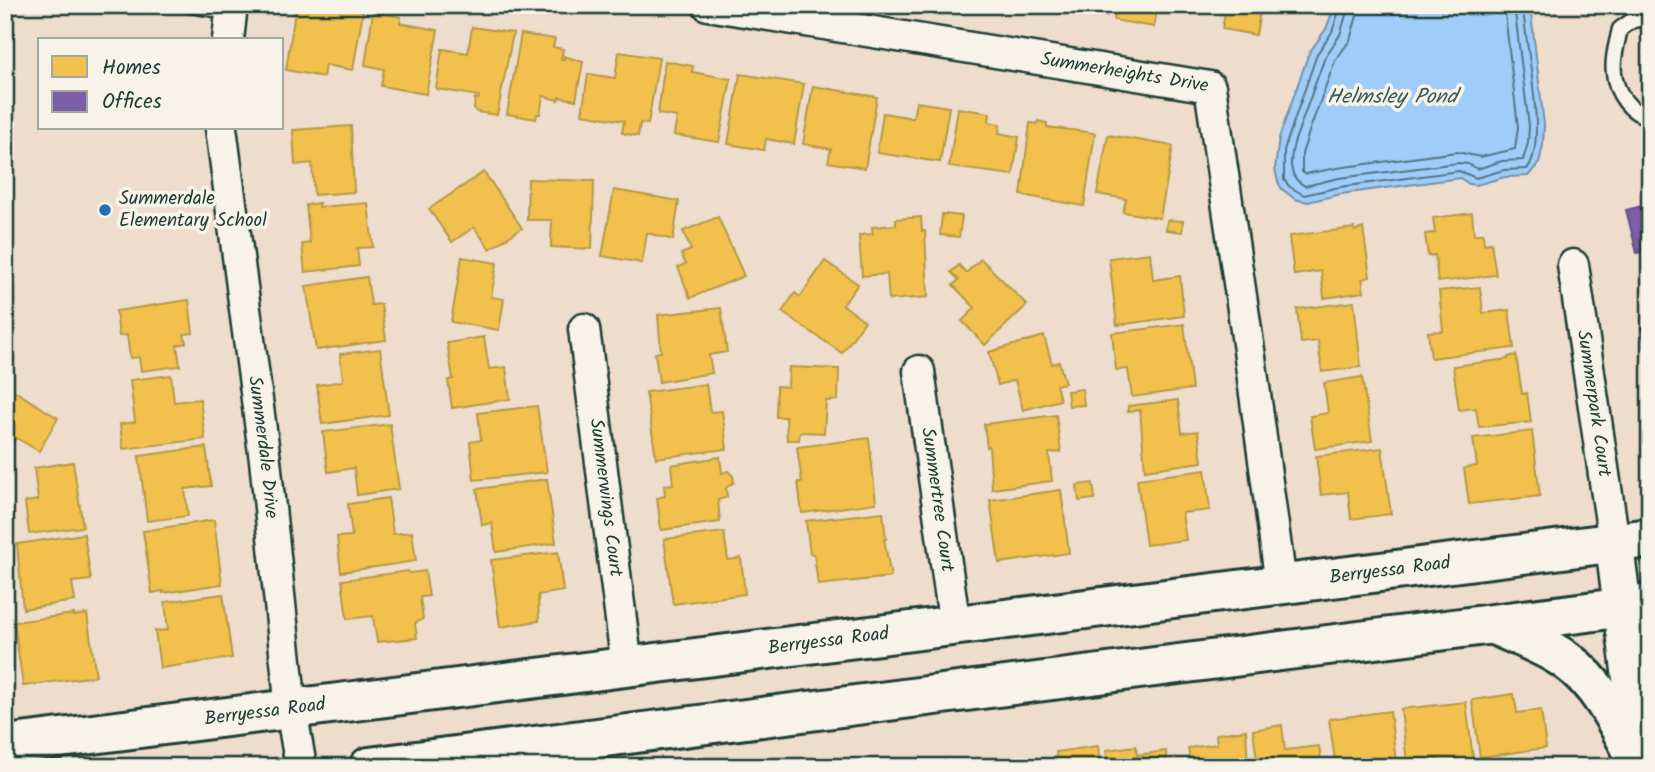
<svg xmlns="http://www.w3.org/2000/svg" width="1655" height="772" viewBox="0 0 1655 772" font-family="Kalam,sans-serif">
  <rect width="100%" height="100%" fill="#eedccd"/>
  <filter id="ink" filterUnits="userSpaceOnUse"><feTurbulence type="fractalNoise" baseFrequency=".0143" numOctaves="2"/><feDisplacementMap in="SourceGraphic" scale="14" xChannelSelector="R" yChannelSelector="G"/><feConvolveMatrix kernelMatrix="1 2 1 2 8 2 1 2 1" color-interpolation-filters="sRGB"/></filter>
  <g filter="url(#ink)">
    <polygon fill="#a0ccfa" stroke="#6c93ab" stroke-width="2" points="1335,5 1530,5 1544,125 1543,145 1539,163 1528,176 1505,177 1476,185 1469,184 1460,178 1341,194 1308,202 1295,199 1282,189 1278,182 1275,169 1279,138 1309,53 1326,29"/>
    <g fill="#f2c14e" stroke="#b39946" stroke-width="2">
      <polygon points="296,5 333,5 363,11 353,70 325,65 323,77 286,70"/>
      <polygon points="1108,5 1106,16 1073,11 1074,6"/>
      <polygon points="1116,5 1158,5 1154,27 1114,20"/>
      <polygon points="1195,5 1261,5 1256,35 1222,29 1225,13 1194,8"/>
      <polygon points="373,12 401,17 400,23 438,30 426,94 381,86 384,69 365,65"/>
      <polygon points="472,27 513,33 497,115 477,112 474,109 475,98 478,99 479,96 436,89 442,49 468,53"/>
      <polygon points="521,34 555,39 553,47 563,49 561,59 564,59 564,56 583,62 576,100 559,97 558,100 543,96 540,114 537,114 536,119 507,114"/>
      <polygon points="619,52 659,58 648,124 640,123 638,136 622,133 624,121 582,114 588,74 615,78"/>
      <polygon points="665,61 693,66 692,72 731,79 719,142 674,135 677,117 658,114"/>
      <polygon points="740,74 804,84 794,144 766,139 764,150 728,144"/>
      <polygon points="813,86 877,97 865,168 828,162 831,149 803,144"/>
      <polygon points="916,102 949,107 940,162 877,153 883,113 913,118"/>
      <polygon points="958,108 990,113 989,122 1000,124 999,133 1019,137 1013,175 949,167"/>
      <polygon points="1038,121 1047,123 1047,127 1095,133 1084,206 1021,195 1030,123 1037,124"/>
      <polygon points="351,126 354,192 314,195 312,163 295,165 293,130"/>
      <polygon points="1108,135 1173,146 1160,218 1123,212 1126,199 1097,194"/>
      <polygon points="484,172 522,228 490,249 474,227 452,242 429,209"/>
      <polygon points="528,179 594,181 592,249 551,247 552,220 527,220"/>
      <polygon points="614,190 679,201 673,240 647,233 642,263 602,256"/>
      <polygon points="319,203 319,207 368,203 373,247 357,248 359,266 305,272 302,244 310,243 306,205"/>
      <polygon points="1472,213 1474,235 1483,233 1484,244 1491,243 1496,275 1438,282 1435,255 1428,256 1425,234 1435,233 1433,218"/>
      <polygon points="942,214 962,216 959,237 940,235"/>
      <polygon points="718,217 744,276 690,298 678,267 686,264 681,254 691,250 683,231"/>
      <polygon points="921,217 922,231 925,231 928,297 889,300 887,274 862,276 859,235 873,234 872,227 896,225 896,219"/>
      <polygon points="1167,220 1183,221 1182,232 1166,230"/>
      <polygon points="1354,228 1355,231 1363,228 1370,277 1362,279 1364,292 1324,298 1321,271 1294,275 1289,236"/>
      <polygon points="1150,253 1153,280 1180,276 1184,316 1117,325 1109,258"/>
      <polygon points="462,257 497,263 491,297 504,299 499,330 451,322"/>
      <polygon points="981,259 1027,305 985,345 962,321 975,308 953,285 959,280 951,272 959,265 966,273"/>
      <polygon points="825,261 858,284 843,305 865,321 842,353 782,312 795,293 800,297"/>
      <polygon points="367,277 371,305 381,304 386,340 316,350 306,286"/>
      <polygon points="1480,287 1483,313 1509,310 1514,348 1431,358 1428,332 1443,331 1439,291"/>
      <polygon points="189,300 193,333 184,334 186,343 177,345 180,366 141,371 139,357 130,358 127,335 119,336 116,311"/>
      <polygon points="1354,302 1361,367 1322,372 1318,341 1301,343 1297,309"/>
      <polygon points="721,308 727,352 709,355 712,373 659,382 655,353 661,352 658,315"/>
      <polygon points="1184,324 1192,389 1132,397 1128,369 1116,370 1112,333"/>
      <polygon points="1044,336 1052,364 1059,362 1065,383 1056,385 1060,400 1023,410 1015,380 998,385 989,352"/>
      <polygon points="484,337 489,369 506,367 510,399 452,408 448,380 453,379 447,343"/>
      <polygon points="380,349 389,415 322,424 317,385 343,381 340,354"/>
      <polygon points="1516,355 1522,394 1527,393 1531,422 1479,427 1476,408 1459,410 1453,366 1508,359 1508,357"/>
      <polygon points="789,367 839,369 838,400 826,401 824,433 800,432 799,440 787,440 786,417 776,417 777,386 788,387"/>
      <polygon points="171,375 174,402 200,399 205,439 123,449 120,424 135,422 130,380"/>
      <polygon points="1362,377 1372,441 1315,449 1310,416 1328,413 1324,383"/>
      <polygon points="706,384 710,412 722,411 727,449 656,458 646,392"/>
      <polygon points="5,385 58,418 39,451 16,438 5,456"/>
      <polygon points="1082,389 1084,405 1069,406 1067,391"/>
      <polygon points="1178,400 1182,433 1198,431 1202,462 1145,470 1140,410 1128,412 1128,406"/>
      <polygon points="537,406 547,472 474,480 470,442 481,440 478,413"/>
      <polygon points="1056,415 1061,452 1049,453 1052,481 992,489 989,446 987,447 984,424"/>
      <polygon points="390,424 399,489 357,495 354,468 328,472 323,432"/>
      <polygon points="1532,431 1540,496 1469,504 1464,468 1477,466 1473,438"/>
      <polygon points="869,438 876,503 802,513 798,482 802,482 797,447"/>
      <polygon points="206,447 211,486 185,489 188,516 147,521 139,456"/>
      <polygon points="1382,448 1391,514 1351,519 1348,492 1321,495 1316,456"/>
      <polygon points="720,457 722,473 728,471 733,476 734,482 726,488 727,497 718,500 720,522 661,530 657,498 665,496 664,485 673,484 671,465"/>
      <polygon points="73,462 83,527 29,534 25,502 38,500 34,468"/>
      <polygon points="1205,470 1210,510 1182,513 1186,540 1146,545 1137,479"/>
      <polygon points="547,479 556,543 496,552 492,523 482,525 477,489"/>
      <polygon points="1093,483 1095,499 1079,501 1077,485"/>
      <polygon points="1061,490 1069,553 999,563 990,500"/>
      <polygon points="388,498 393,534 412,532 416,561 341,572 337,537 352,536 348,504"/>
      <polygon points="883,512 886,539 884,539 891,577 818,585 814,554 810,554 806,521"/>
      <polygon points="214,520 222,584 163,593 163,591 152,593 143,531"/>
      <polygon points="724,532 728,560 741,558 745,594 673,604 664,539"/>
      <polygon points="84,534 91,580 72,582 75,601 23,609 17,544"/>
      <polygon points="558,552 563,591 538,595 539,621 500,627 491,560"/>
      <polygon points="408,571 409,573 425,571 429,596 420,597 423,619 415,623 417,638 377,642 373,616 347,619 342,580"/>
      <polygon points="223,594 232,658 160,668 155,631 168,630 165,602"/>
      <polygon points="74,614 74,616 87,614 96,676 23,686 14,622"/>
      <polygon points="1514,694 1517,713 1541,710 1546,748 1480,757 1472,700"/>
      <polygon points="1466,702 1474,767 1438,767 1437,759 1407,763 1401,709"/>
      <polygon points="1390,711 1396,762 1367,767 1336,767 1329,719"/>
      <polygon points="1282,725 1285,750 1319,746 1322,767 1258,767 1253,730"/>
      <polygon points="1246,730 1248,767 1191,767 1188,748 1217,744 1216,734"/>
      <polygon points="1098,746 1100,767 1058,767 1056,752"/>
      <polygon points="1136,746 1137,755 1166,751 1167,767 1109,767 1106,750"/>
      <polygon points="1001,759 1002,767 958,767 958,765"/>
    </g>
    <g fill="#7b5ea7" stroke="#5f5484" stroke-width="2">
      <polygon points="1650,204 1650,282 1643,252 1637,253 1626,210"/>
      <polygon points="1650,325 1650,367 1641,327"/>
    </g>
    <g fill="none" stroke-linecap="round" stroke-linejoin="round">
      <g stroke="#537683" stroke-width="2">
        <path d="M 1341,5 L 1332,32 L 1317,54 L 1284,150 L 1284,180 L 1290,187 L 1304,195 L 1340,187 L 1459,171 L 1476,178 L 1504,170 L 1527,169 C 1549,142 1524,43 1523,5"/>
        <path d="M 1349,5 L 1340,35 L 1325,57 L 1294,143 C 1290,160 1287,177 1305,186 L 1339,178 L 1458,163 L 1468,164 L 1477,169 L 1502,161 L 1523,160 L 1528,143 L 1529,126 L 1514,5"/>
        <polyline points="1360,5 1350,40 1335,61 1310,129 1302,154 1302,172 1305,174 1337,168 1457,152 1480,157 1515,149 1518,127 1504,5"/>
      </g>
      <defs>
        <g id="service">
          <polyline points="190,5 231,12"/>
          <path d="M 1650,18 L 1633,20 L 1620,29 C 1617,43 1612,59 1614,73 C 1616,93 1630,114 1650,117"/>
        </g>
        <g id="minor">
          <path id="s1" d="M 708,5 L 1210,87 L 1249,350 L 1281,584"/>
          <polyline points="228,40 232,5"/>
          <path id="s2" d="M 221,128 L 265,460 L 291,709 L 301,767"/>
          <path id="s3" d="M 1573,265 L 1614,542"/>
          <path id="s4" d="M 584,329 L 627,667"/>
          <path id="s5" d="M 919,371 L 955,627"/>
        </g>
        <polyline id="tertiary" points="1614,542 1643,767"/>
        <g id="secondary">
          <path d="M 1494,625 C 1518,636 1545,645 1567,661 C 1602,686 1621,730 1641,767"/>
          <path id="s6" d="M 5,745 L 1650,538"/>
          <polyline points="369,767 1650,604"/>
        </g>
      </defs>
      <use href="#service" stroke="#1f3d34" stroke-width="19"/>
      <use href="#minor" stroke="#1f3d34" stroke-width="35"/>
      <use href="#tertiary" stroke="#1f3d34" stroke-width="42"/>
      <use href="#secondary" stroke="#1f3d34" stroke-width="44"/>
      <use href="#service" stroke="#f7f3e8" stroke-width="14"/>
      <use href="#minor" stroke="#f7f3e8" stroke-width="30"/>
      <use href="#tertiary" stroke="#f7f3e8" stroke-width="37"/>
      <use href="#secondary" stroke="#f7f3e8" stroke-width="38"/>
    </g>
  </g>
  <circle fill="#1f6fb2" stroke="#f7f3e8" stroke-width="2.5" cx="105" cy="210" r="7"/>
  <g text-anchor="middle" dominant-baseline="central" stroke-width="7" stroke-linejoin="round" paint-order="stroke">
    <g font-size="19" fill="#1f3d34" stroke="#f7f3e8">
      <text stroke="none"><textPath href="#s1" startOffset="422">Summerheights Drive</textPath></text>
      <text stroke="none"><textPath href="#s3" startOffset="140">Summerpark Court</textPath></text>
      <text stroke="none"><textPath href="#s2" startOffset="322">Summerdale Drive</textPath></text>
      <text stroke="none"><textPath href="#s4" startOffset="170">Summerwings Court</textPath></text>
      <text stroke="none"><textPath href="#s5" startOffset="130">Summertree Court</textPath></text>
      <text stroke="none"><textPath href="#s6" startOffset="1396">Berryessa Road</textPath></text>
      <text stroke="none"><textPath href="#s6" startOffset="830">Berryessa Road</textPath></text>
      <text stroke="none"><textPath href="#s6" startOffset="262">Berryessa Road</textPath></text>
    </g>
    <g font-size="19" fill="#1f3d34" stroke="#f7f3e8" text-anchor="start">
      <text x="119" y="199">Summerdale<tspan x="119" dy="22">Elementary School</tspan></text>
    </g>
    <g font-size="21" font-style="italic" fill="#395a5c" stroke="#f7f3e8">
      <text x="1392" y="97">Helmsley Pond</text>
    </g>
  </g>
  <rect width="1655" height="772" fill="none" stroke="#f7f3e8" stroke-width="28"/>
  <rect x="14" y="14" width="1627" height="744" fill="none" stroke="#1f3d34" stroke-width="2.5" filter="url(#ink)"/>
  <rect x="38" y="38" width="245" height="91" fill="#f7f3e8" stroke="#a1aaa0" stroke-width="2"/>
  <rect x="52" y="56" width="35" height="21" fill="#f2c14e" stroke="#a1aaa0" stroke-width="2"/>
  <text x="102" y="74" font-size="21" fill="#1f3d34">Homes</text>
  <rect x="52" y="91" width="35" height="21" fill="#7b5ea7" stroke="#a1aaa0" stroke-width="2"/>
  <text x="102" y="108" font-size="21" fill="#1f3d34">Offices</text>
</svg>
